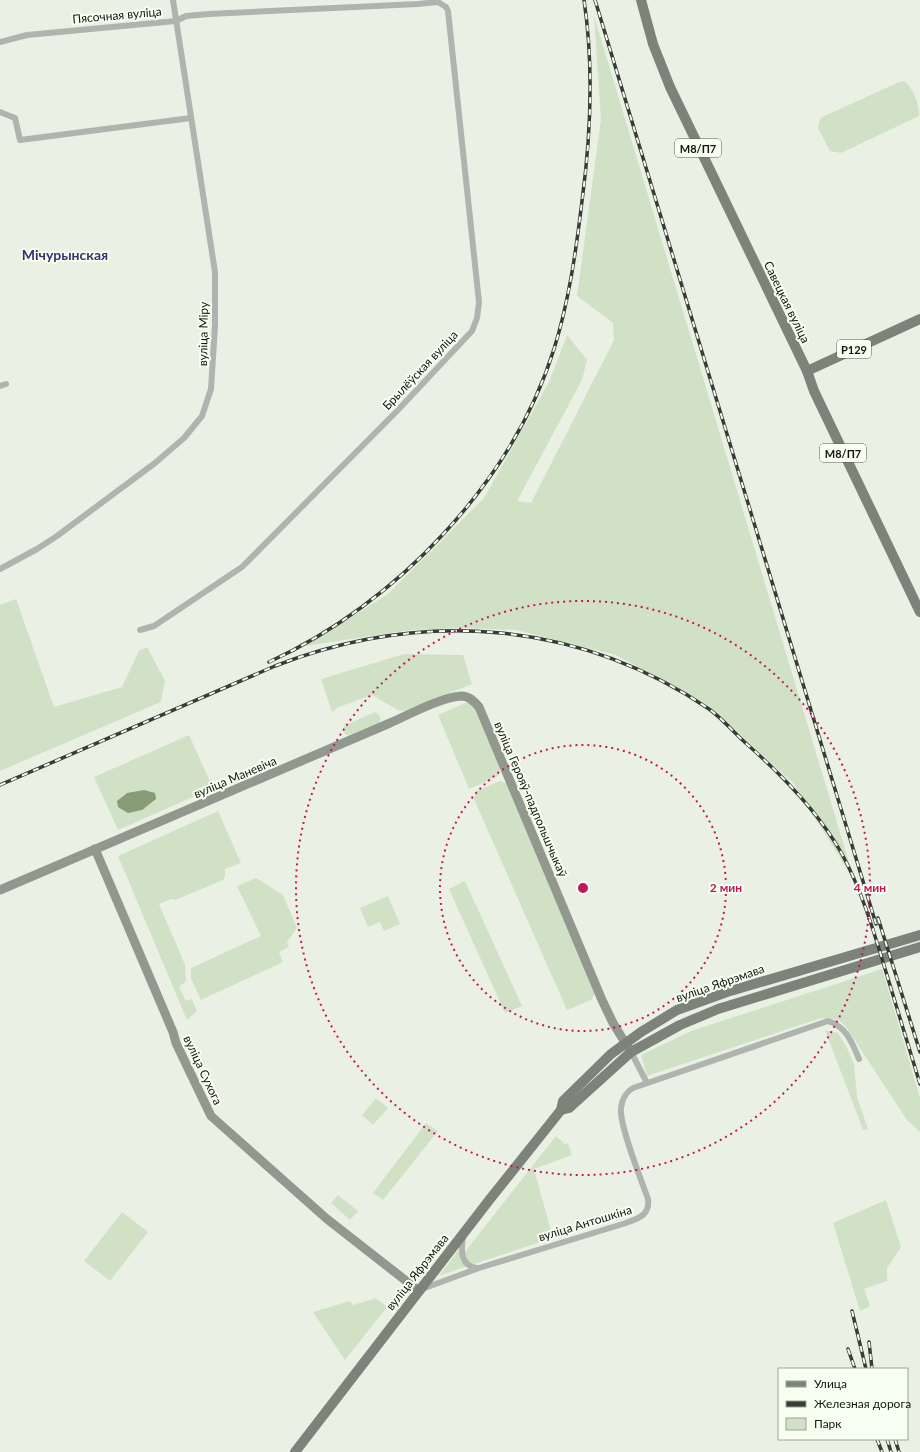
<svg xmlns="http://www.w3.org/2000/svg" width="920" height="1452" viewBox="0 0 920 1452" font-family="Lato,sans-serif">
  <rect width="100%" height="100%" fill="#eaf1e4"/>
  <g fill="#d1e1c6">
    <polygon points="594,16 855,882 794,784 710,707 616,655 516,630 462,628 410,630 305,646 388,594 484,498 549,382 567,335 587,360 582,380 517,501 531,503 614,340 613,323 577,296 601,119"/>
    <path d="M 904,81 C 913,87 920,106 919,116 L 841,153 L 830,151 L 818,128 L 820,118 L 899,82 Z"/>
    <polygon points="16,599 54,707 122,687 139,651 147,647 165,681 161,702 0,771 0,605"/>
    <polygon points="404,654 463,655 472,684 403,711 398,710 372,695 339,707 332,712 321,679"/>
    <polygon points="465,703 470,703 474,707 500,768 498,776 469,789 438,715"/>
    <polygon points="375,712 379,715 381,719 379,723 349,735 345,734 343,730 344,726"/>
    <polygon points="189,735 213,788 118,830 94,777"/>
    <polygon points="500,781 508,784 595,994 591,1000 567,1010 474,799 476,791"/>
    <polygon points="218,811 241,863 225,869 225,877 223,880 175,900 171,899 159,904 185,965 186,981 179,987 186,1001 192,999 197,1011 187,1020 118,856"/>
    <polygon points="256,878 283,895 297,928 287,942 289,947 279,952 283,962 201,1000 191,978 191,968 261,936 237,886"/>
    <polygon points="465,881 522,1006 505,1013 449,889"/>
    <polygon points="388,896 400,924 384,931 380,922 368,927 360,908"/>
    <polygon points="882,969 920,1098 920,1132 907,1120 846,1027 839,1020 821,1018 647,1076 641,1055 691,1031"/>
    <polygon points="825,1030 838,1033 847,1048 854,1064 857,1097 868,1129 863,1130"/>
    <polygon points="376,1098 388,1108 373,1125 362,1115"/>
    <polygon points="426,1123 438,1131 383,1200 373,1193"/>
    <polygon points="556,1136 565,1144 568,1143 572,1155 534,1169 553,1238 474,1264 467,1260 464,1253"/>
    <polygon points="338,1195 358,1211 350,1220 331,1203"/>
    <polygon points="886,1200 901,1247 887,1268 887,1281 864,1289 870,1306 860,1311 833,1223"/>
    <polygon points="122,1212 148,1232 110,1281 84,1261"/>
    <polygon points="460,1248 467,1266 439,1276"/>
    <polygon points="376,1298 387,1307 345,1360 313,1312 350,1301 353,1305"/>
  </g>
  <polygon fill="#879c77" points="144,790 155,793 156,799 142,810 128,813 118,807 117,801 127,793"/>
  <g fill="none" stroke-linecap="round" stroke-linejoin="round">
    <g stroke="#b1b4ae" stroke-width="6">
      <polyline points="0,42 27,35 176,21 186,16 209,14 418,4 438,2 446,7 448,11 479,302 477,318 472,331 397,411 242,567 154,626 140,630"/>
      <polyline points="0,112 15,118 20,140 191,118"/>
      <polyline points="0,386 6,384"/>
      <polyline points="0,569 37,549 57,536 155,463 184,438 202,416 211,389 215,326 215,272 173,0"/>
      <polyline points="631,1052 647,1083"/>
      <path d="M 463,1236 C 461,1250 460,1266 477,1268"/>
      <path d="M 422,1289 L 479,1268 L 626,1223 C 639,1218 650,1215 648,1199 C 641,1179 619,1125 621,1108 C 622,1099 626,1092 633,1088 L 828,1021 C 847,1027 852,1043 859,1059"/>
    </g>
    <g stroke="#93988f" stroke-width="9">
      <polyline points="95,849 173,1032 176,1043 211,1116 327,1219 419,1291"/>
      <path d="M 0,890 L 390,723 C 408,715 442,697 461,696 C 469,696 474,701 479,707 L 602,1000 L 613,1023 L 629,1049"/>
    </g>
    <g stroke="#7d8379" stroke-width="10">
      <polyline points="641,0 653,44 670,87 807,371 814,391 920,612"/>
      <polyline points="807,371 920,319"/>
      <polyline points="561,1110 569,1108 631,1052 680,1025 718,1009 920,947"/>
      <polyline points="295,1452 490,1199 557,1115 561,1110 563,1101 611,1054 641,1032 677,1010 727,992 920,935"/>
    </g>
    <defs>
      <g id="rail">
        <polyline points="595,0 876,924"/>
        <path d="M 269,662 C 396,604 512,483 554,349 C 569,301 576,251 582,201 C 591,134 594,67 584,0"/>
        <path d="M 0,785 L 275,666 C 422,609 577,620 709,709 C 723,719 735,734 749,746 C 784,777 819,813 842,854 C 862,891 874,932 886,972 C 897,1009 909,1047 920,1084"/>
        <polyline points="878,918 920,1052"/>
        <polyline points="852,1311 866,1369"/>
        <polyline points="869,1342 872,1369"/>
        <polyline points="848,1349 855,1369"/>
        <polyline points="877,1439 882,1452"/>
        <polyline points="887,1439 891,1452"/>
        <polyline points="895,1439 899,1452"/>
      </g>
    </defs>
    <use href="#rail" stroke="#383c35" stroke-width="3.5"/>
    <use href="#rail" stroke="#f7fff1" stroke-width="2" stroke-dasharray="6" stroke-linecap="butt"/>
  </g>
  <g fill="none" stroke="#c2185b" stroke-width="2" stroke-dasharray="2 4">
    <circle cx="583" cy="888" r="143"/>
    <circle cx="583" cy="888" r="287"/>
  </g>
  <g text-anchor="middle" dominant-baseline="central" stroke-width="4" stroke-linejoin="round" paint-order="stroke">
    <g fill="#f7fff1" stroke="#575b54" stroke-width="1">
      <rect x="675" y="139" width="46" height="18" rx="3"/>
      <rect x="837" y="340" width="34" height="18" rx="3"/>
      <rect x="820" y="444" width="46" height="18" rx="3"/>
    </g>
    <g font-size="11" font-weight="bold" fill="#121510">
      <text x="698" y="148">М8/П7</text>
      <text x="854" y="349">Р129</text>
      <text x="843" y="453">М8/П7</text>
    </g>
    <g font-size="12" fill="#121510" stroke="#f7fff1">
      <text transform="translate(117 15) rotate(-5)">Пясочная вуліца</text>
      <text transform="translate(787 302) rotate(64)">Савецкая вуліца</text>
      <text transform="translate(203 334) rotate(-89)">вуліца Міру</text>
      <text transform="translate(420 370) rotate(-47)">Брылёўская вуліца</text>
      <text transform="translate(235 777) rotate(-23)">вуліца Маневіча</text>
      <text transform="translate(531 799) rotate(67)">вуліца Герояў-падпольшчыкаў</text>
      <text transform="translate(720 983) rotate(-19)">вуліца Яфрэмава</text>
      <text transform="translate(203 1070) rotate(65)">вуліца Сухога</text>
      <text transform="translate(585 1223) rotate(-17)">вуліца Антошкіна</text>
      <text transform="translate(417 1272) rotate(-52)">вуліца Яфрэмава</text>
    </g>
    <g font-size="14" font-weight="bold" fill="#35336e" stroke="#f7fff1">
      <text x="65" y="254">Мічурынская</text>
    </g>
  </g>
  <circle cx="583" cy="888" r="6" fill="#c2185b" stroke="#f7fff1" stroke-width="2"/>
  <g font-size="12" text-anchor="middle" font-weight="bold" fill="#c2185b" stroke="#f7fff1" stroke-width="4" stroke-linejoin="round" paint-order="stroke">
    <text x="726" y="892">2 мин</text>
    <text x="870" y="892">4 мин</text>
  </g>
  <rect x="778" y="1368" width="130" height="72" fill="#f7fff1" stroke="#9ba197"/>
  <rect x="786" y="1381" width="20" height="6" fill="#7d8379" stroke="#9ba197"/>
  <text x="814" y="1388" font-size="12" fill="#121510">Улица</text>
  <rect x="786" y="1401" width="20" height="6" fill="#383c35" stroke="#9ba197"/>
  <text x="814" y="1408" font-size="12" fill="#121510">Железная дорога</text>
  <rect x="786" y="1418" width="20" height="12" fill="#d1e1c6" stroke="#9ba197"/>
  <text x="814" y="1428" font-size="12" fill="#121510">Парк</text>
</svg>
